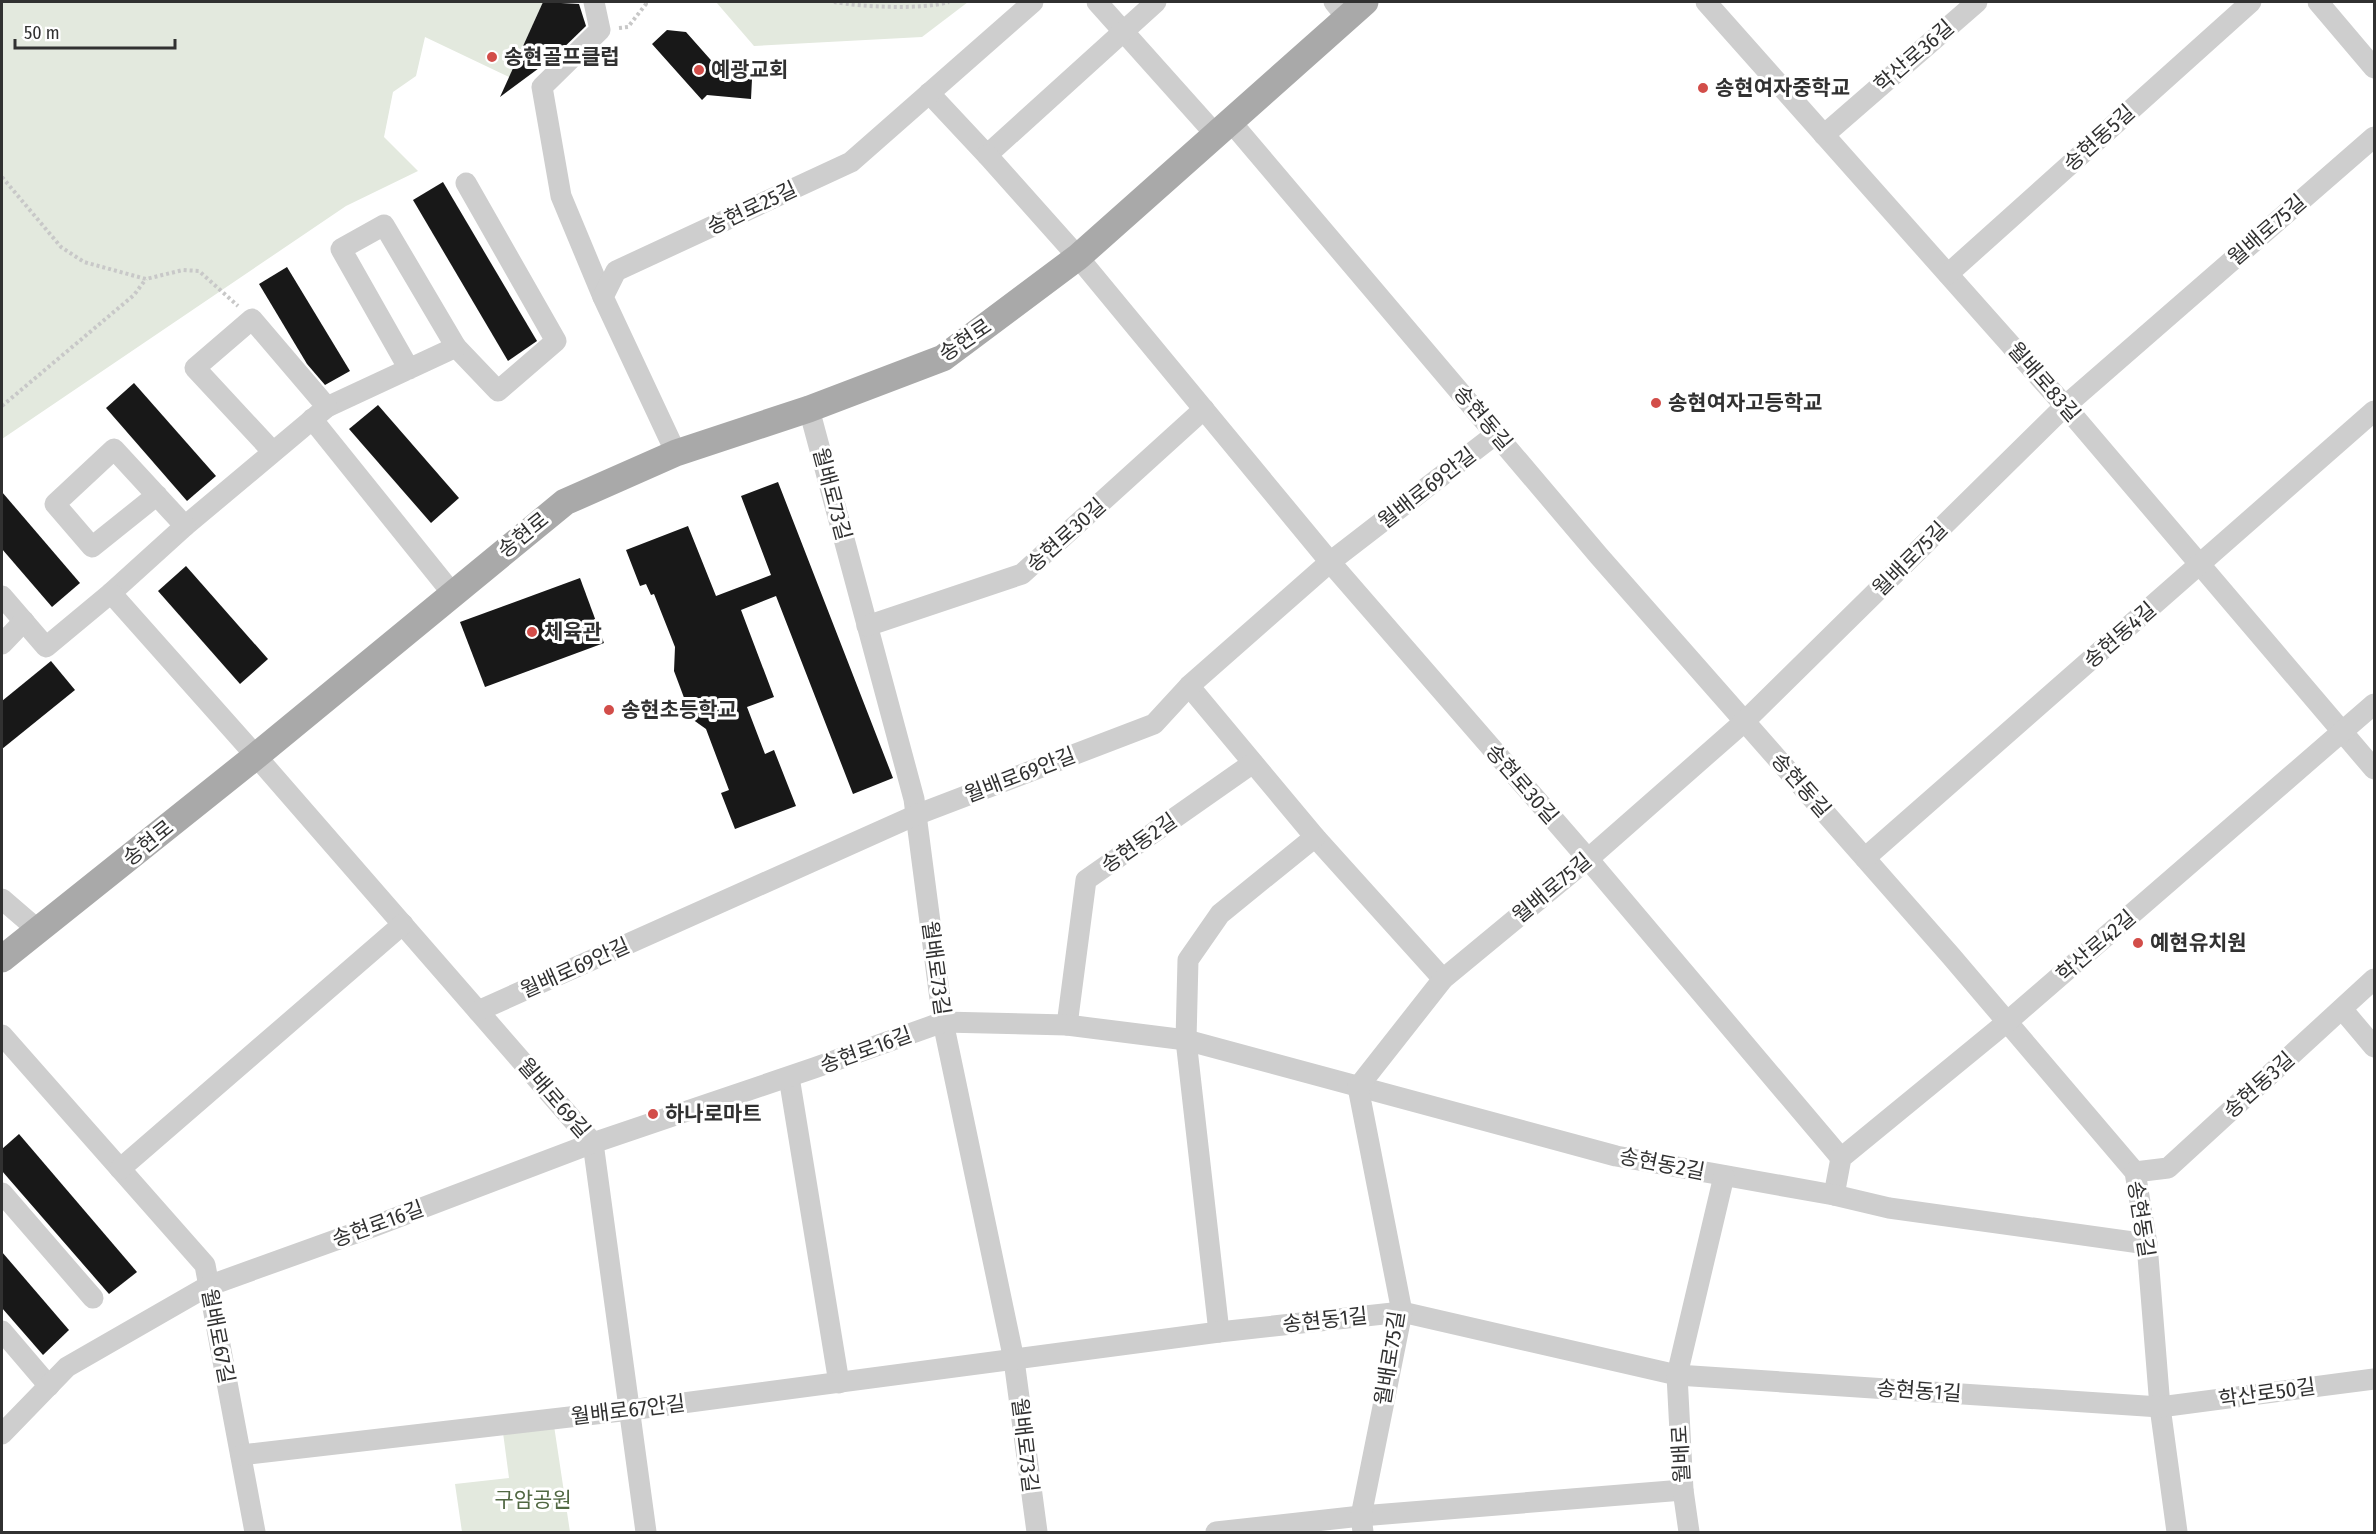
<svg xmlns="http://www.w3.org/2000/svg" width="2376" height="1534" viewBox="0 0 2376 1534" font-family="'Fira Sans Condensed','Noto Sans KR',sans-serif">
  <rect width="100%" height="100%" fill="#fff"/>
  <g fill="#e3e9de">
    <polygon points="2,2 543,2 509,77 425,37 416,76 393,92 384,137 418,171 346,206 2,439"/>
    <polygon points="716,2 968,2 922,37 754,46"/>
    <polygon points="553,1419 570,1532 462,1532 455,1484 509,1478 502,1425"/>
  </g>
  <g fill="#181818">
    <polygon points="543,2 579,4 586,26 554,57 500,97"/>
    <polygon points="667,30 686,32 725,76 752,79 751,99 707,95 702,100 652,44"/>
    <polygon points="443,182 537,341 508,361 413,200"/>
    <polygon points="287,267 350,371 325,385 307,364 259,284"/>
    <polygon points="134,383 216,476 187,501 106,408"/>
    <polygon points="378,405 459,498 431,523 349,429"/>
    <polygon points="778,482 893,778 853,794 776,596 741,610 774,697 747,707 765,754 774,750 796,806 735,829 721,793 729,790 706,729 692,719 674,671 675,647 654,594 651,595 646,584 640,586 626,550 688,526 716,596 771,575 741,496"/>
    <polygon points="2,492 80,583 52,607 2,549"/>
    <polygon points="186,566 268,659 240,684 158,591"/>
    <polygon points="580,578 604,643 485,687 460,622"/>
    <polygon points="51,661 75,690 2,749 2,701"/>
    <polygon points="19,1134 137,1272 109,1294 2,1171 2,1149"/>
    <polygon points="2,1252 69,1330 43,1355 2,1308"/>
  </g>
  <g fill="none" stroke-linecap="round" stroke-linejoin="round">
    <g stroke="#c8c8c8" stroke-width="4" stroke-dasharray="3 3" stroke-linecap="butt">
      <path d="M 834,2 C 863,7 921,10 949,2"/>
      <polyline points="619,28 628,27 646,4 645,2"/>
      <polyline points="2,177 61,247 84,262 146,279 183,270 199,271 238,306"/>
      <polyline points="2,406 134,295 146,279"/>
    </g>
    <g stroke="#cecece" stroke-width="21">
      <polyline points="594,2 600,30 542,87 561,196 603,297"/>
      <polyline points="1097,2 1216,135"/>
      <polyline points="1334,2 1347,18"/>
      <polyline points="1706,2 2065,406 2374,769"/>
      <polyline points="2318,2 2374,68"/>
      <polyline points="929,93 987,155 1156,2"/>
      <polyline points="1231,122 1599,556 1951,956 2135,1172 2147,1244 2160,1407 2177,1532"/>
      <polyline points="1824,135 1977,2"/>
      <polyline points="987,155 1078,257 1330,562 1588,859 1841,1158"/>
      <polyline points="1948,274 2251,2"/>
      <polyline points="456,347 498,391 556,341 466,183"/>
      <polyline points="327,407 456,347 384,225 341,249 409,369"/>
      <polyline points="809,409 914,799 943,1022 1014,1360 1037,1532"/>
      <polyline points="312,419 452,593"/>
      <polyline points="676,453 603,297 616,271 851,162 1033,2"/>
      <polyline points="185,526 327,407 252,319 195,368 273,452"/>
      <polyline points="111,593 185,526 114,449 55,504 92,547 157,495"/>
      <polyline points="2,596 46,647 111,593 256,756 593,1143 646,1532"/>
      <polyline points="867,626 1022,574 1204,409"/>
      <polyline points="2,644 24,621"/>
      <polyline points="1189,686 1315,837 1443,979"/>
      <polyline points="1865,858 2374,411"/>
      <polyline points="2,899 38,930"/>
      <polyline points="2342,1009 2374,1047"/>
      <polyline points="478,1011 916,815 1154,724 1189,686 1330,562 1496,434"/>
      <polyline points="1067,1025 1086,880 1253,763"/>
      <polyline points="2,1035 205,1265 255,1532"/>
      <polyline points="789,1077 839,1383"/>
      <polyline points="120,1169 403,924"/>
      <polyline points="2135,1172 2168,1168 2374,979"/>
      <polyline points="2,1193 93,1298"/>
      <polyline points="1834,1195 1841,1158 2007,1022 2374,704"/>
      <polyline points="2,1331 49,1386"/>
      <polyline points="1219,1332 1186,1040 1188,960 1220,914 1315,837"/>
      <polyline points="2,1434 67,1367 208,1286 372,1227 593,1143 814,1068 943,1022 1067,1025 1186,1040 1616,1156 1834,1195 1889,1208 2147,1244"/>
      <polyline points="241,1455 630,1410 1219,1332 1402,1312 1677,1375 2160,1407 2374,1379"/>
      <polyline points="1216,1532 1361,1516 1683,1490"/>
      <polyline points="1363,1532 1361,1516 1402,1312 1358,1087 1443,979 1588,859 1745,721 2065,406 2374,137"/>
      <polyline points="1689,1532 1683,1490 1677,1375 1724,1176"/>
    </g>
    <polyline stroke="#a9a9a9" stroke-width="27" points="2,959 256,756 565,502 676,453 809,409 943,358 1078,257 1365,2"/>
  </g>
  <g fill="#d24d49" stroke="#fff" stroke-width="2">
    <circle cx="492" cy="57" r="6"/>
    <circle cx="699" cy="70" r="6"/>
    <circle cx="1703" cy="88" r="6"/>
    <circle cx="1656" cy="403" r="6"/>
    <circle cx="532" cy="632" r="6"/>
    <circle cx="609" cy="710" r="6"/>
    <circle cx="2138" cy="943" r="6"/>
    <circle cx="653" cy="1114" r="6"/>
  </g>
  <g text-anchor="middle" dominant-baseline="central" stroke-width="6" stroke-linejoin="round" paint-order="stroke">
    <g font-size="21" fill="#313131" stroke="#fff">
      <text transform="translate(1914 56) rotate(-41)">학산로36길</text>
      <text transform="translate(2099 138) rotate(-42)">송현동5길</text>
      <text transform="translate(752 208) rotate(-25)">송현로25길</text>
      <text transform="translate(2267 230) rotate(-41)">월배로75길</text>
      <text transform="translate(965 340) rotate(-34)">송현로</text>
      <text transform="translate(2044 382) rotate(49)">월배로83길</text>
      <text transform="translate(1483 418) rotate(50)">송현동길</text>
      <text transform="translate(1427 488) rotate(-38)">월배로69안길</text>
      <text transform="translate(832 494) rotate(75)">월배로73길</text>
      <text transform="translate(523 535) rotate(-39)">송현로</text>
      <text transform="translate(1066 535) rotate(-42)">송현로30길</text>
      <text transform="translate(1910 559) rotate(-45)">월배로75길</text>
      <text transform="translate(2120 635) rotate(-41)">송현동4길</text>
      <text transform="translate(1020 775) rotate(-21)">월배로69안길</text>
      <text transform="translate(1522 784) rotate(49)">송현로30길</text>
      <text transform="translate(1801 785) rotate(49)">송현동길</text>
      <text transform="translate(148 843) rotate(-39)">송현로</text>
      <text transform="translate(1139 843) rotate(-35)">송현동2길</text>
      <text transform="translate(1552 888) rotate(-40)">월배로75길</text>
      <text transform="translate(2096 946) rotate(-41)">학산로42길</text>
      <text transform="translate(575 968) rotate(-24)">월배로69안길</text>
      <text transform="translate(936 968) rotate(82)">월배로73길</text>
      <text transform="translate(866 1050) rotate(-20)">송현로16길</text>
      <text transform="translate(2259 1085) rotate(-42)">송현동3길</text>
      <text transform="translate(554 1098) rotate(49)">월배로69길</text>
      <text transform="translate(1662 1164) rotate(11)">송현동2길</text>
      <text transform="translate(2141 1219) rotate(81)">송현동길</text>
      <text transform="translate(378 1224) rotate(-20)">송현로16길</text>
      <text transform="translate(1325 1320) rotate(-6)">송현동1길</text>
      <text transform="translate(218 1336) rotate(79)">월배로67길</text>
      <text transform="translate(1390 1358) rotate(-81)">월배로75길</text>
      <text transform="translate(1919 1391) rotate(4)">송현동1길</text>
      <text transform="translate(2267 1393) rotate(-8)">학산로50길</text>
      <text transform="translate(628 1410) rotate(-7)">월배로67안길</text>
      <text transform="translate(1025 1445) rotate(83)">월배로73길</text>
      <text transform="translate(1681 1454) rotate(-93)">월배로</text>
    </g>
    <g font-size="21" font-weight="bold" fill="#313131" stroke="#fff" text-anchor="start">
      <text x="504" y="57">송현골프클럽</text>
      <text x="711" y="70">예광교회</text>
      <text x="1715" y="88">송현여자중학교</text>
      <text x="1668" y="403">송현여자고등학교</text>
      <text x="544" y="632">체육관</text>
      <text x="621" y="710">송현초등학교</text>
      <text x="2150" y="943">예현유치원</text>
      <text x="665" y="1114">하나로마트</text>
    </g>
    <g font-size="21" fill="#516843" stroke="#fff">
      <text x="533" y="1500">구암공원</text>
    </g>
  </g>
  <rect width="2376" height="1534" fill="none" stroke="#313131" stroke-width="6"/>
  <path d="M15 39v9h160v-9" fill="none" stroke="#313131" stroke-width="3"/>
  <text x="24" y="39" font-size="18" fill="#313131" stroke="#ffffff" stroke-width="4.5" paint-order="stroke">50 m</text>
</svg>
